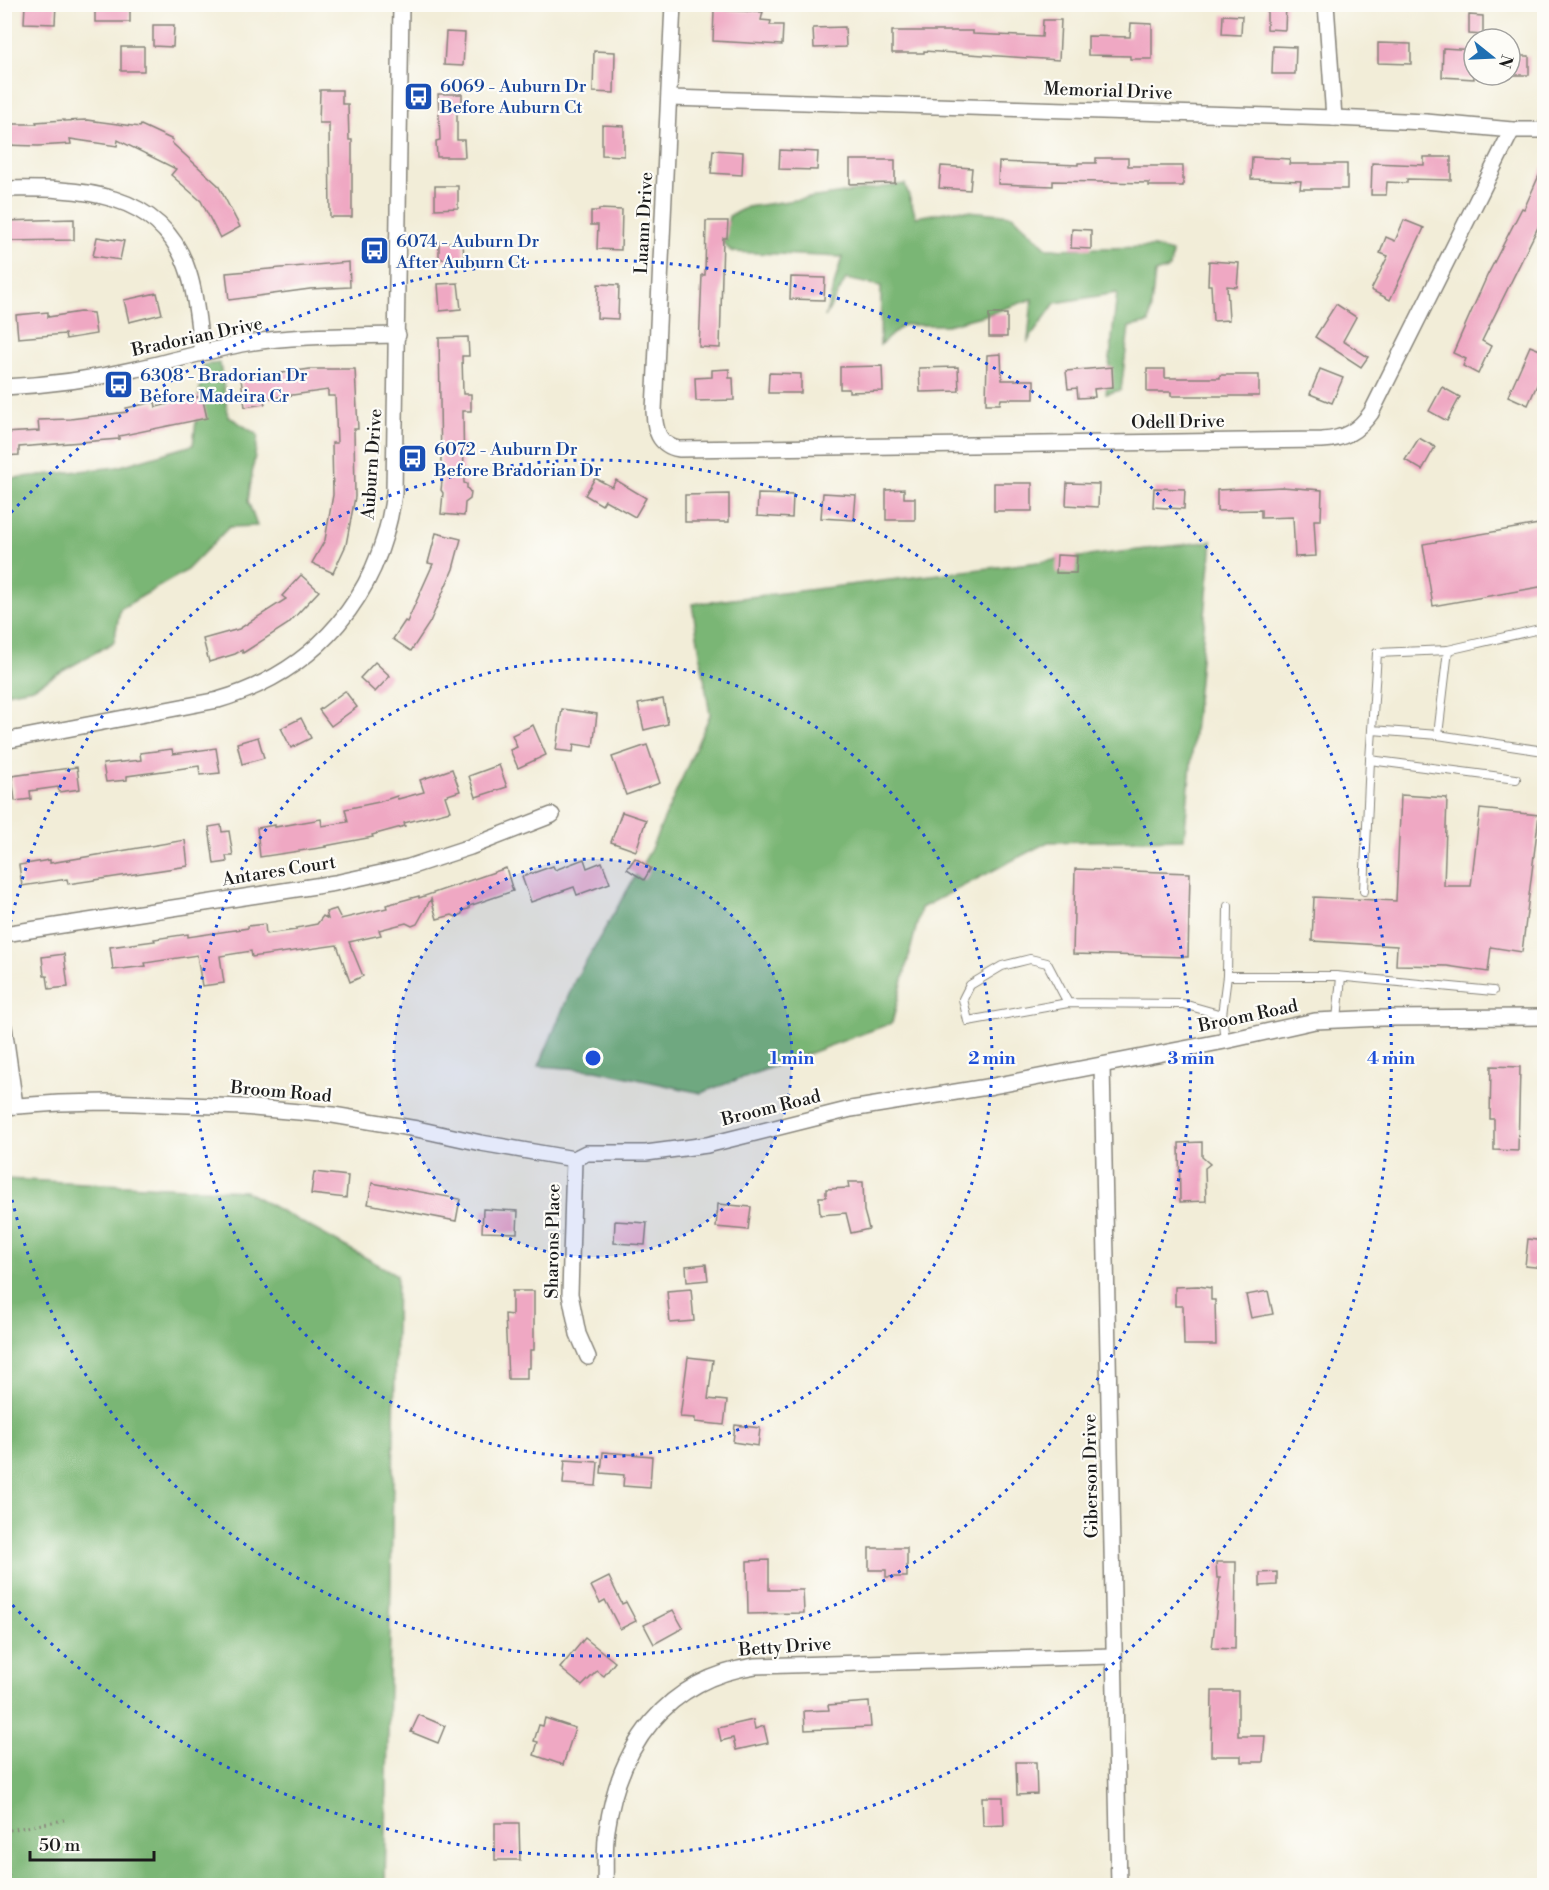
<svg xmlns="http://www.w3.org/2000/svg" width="1549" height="1890" viewBox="0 0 1549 1890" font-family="'Libre Bodoni',serif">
  <rect width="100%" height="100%" fill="#fdfcf7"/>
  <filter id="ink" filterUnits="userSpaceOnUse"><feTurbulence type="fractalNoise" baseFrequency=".0167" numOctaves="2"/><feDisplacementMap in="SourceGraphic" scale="12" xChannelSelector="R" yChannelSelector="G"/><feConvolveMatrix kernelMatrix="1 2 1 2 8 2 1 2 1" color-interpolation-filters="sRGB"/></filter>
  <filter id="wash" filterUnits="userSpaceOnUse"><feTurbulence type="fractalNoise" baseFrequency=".008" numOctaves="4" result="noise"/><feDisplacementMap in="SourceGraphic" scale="24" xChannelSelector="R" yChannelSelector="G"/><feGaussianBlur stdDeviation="1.35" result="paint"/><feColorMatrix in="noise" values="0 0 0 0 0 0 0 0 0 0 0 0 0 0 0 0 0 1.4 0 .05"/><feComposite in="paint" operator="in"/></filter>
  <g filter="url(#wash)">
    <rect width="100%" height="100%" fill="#f2edd8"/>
    <g fill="#7ab675" stroke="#4b6948" stroke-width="1.5">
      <polygon points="905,184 916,217 957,210 1012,215 1048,249 1154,247 1172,252 1170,268 1155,273 1149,323 1129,327 1121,390 1106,394 1117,293 1055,303 1028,341 1032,299 989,314 947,325 903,325 880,345 881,286 846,279 825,317 842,257 732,252 723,243 729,216 747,207"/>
      <polygon points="220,363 228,416 258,435 248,501 257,526 229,527 186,571 120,609 114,642 33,688 5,693 5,479 117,467 193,445 203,365"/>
      <polygon points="1212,541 1184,839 1048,842 921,908 892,1023 701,1093 596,1070 539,1066 575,980 650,851 710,715 692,604"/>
      <polygon points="4,1179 245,1191 397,1275 385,1885 5,1885"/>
    </g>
    <g id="blocks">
      <g fill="#efa8c3">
        <polygon points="25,4 56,4 55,24 24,23"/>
        <rect x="95" y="4" width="35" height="18"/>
        <polygon points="1267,4 1286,4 1285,30 1267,29"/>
        <polygon points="714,10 763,12 761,20 771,21 770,25 783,25 782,45 713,41"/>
        <polygon points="1223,15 1242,16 1241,35 1222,34"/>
        <polygon points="1469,15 1483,16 1483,35 1469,34"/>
        <polygon points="1043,20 1061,20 1059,60 924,51 924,53 892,53 892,31 973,31 973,34 1042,37"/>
        <polygon points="1131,23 1152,24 1152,59 1130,59 1130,56 1088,55 1088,36 1130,37"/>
        <polygon points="153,25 174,25 173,47 153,46"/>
        <polygon points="845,27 846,47 814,48 813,28"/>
        <polygon points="446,32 465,33 463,66 444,65"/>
        <polygon points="1378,43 1411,44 1411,64 1378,63"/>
        <polygon points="1273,46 1296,47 1295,74 1272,74"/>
        <rect x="121" y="47" width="23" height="24"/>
        <polygon points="1443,48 1474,50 1474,79 1442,77"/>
        <polygon points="594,51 615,52 614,93 593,92"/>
        <rect x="1510" y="56" width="19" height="19"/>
        <polygon points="320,90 342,90 342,104 348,104 349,140 352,140 352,217 330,217 329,123 319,123"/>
        <polygon points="438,94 462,94 462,110 457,110 457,140 464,140 465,157 437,157 436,141 440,140"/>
        <polygon points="64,120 64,121 87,120 140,127 141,125 173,140 172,143 218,185 240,227 220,238 201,201 171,175 176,169 118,140 117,146 70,139 71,144 38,146 4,145 4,124 37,124 36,122"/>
        <polygon points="602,125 624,126 624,156 602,155"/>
        <polygon points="713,150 743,152 742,175 711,173"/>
        <polygon points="780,150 818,152 817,170 779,169"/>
        <polygon points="1252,157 1290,159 1289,164 1347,164 1347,189 1300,189 1301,181 1251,179"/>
        <polygon points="1424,157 1451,157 1451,180 1407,179 1407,183 1387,182 1386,195 1371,195 1372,163 1424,165"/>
        <polygon points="1096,158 1128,158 1128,166 1183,166 1183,186 1149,186 1149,183 1053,181 1053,186 998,184 999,162 1078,165 1078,163 1096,163"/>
        <polygon points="850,160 895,160 895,183 850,184"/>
        <polygon points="1545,162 1545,213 1482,341 1491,346 1478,374 1463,366 1466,359 1453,353 1487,276 1522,208 1524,209"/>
        <polygon points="941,166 972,168 970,190 939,188"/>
        <polygon points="435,186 458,186 458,208 435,209"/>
        <polygon points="599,209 622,210 621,250 597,249 598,225 591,225 591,211 599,211"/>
        <polygon points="74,219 74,240 4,241 4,221"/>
        <polygon points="1404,220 1424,228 1390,300 1371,290 1388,256 1380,253 1386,237 1395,241"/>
        <polygon points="706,221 728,221 727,238 723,238 720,348 699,347 702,275 705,275"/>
        <polygon points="1072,229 1091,230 1091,249 1071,248"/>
        <polygon points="97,237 124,241 120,260 93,256"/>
        <polygon points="439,242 463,242 464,259 439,259"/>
        <polygon points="1209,261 1239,263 1237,287 1227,286 1229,320 1213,321 1211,285 1208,285"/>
        <polygon points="349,262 350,287 310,289 229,300 226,273"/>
        <polygon points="791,277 825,278 824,300 790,299"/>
        <polygon points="458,283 461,309 440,311 438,284"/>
        <polygon points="598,284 619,285 618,319 597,318"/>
        <polygon points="157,293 162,314 129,322 124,300"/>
        <polygon points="1336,304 1356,317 1343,341 1368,357 1361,367 1315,337"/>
        <polygon points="48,312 48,317 80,312 93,313 96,334 66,339 65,334 18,338 16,315"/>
        <rect x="989" y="314" width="18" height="23"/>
        <polygon points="468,337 469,356 462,356 463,394 471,394 471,411 463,411 464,483 467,484 467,488 471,493 470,499 465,503 464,516 441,514 443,493 441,490 444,465 441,466 439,338"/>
        <polygon points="1530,346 1545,352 1545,367 1528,405 1508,396"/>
        <polygon points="1001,354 1002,380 1034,380 1034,399 1001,399 1000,404 986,404 987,355"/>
        <polygon points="882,366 883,391 849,392 849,389 840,389 840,367"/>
        <polygon points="958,367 959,391 920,392 919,368"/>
        <polygon points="1112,367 1113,387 1094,389 1095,397 1078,398 1077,388 1068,389 1066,371"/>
        <polygon points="310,369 355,369 358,429 354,429 355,497 346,545 333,573 312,563 325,540 333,495 332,443 337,443 335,396 328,396 328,390 264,399 265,404 245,407 241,379"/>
        <polygon points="729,369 729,378 733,378 734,400 696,401 695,378 712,377 712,370"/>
        <polygon points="1147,369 1165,369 1165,378 1220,378 1220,375 1259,375 1259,396 1171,396 1171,392 1147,392"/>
        <polygon points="1320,369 1343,378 1332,403 1310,394"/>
        <polygon points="769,373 801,374 801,393 768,393"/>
        <polygon points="1442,387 1460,397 1447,421 1429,411"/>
        <polygon points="202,396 207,418 119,436 119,439 19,447 19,455 4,456 4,433 39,431 38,420 70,419 127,412 126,408 155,402 156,407"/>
        <polygon points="1419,438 1435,447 1422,470 1405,460"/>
        <polygon points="595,478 612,487 616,480 646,498 635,517 605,500 602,505 585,495"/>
        <rect x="994" y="483" width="38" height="28"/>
        <polygon points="1067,483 1099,484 1098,507 1066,505"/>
        <polygon points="1282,487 1322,490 1321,520 1314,520 1316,556 1295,557 1293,517 1261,518 1261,510 1217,511 1217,490"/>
        <polygon points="1154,488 1185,489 1184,509 1153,507"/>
        <polygon points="904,489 904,498 915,498 915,520 886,520 886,490"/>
        <polygon points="823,493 856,495 854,520 821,518"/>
        <polygon points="729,494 729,522 685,522 685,495"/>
        <polygon points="758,494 793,495 792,518 757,516"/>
        <polygon points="1545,523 1545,586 1433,606 1423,544"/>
        <polygon points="436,533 461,539 453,569 430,622 411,651 393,639 405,621 407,622 433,564 428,563"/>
        <polygon points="1057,555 1077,556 1076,573 1056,573"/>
        <polygon points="301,575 319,591 288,624 243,653 242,650 235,654 209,662 203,639 239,629 286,599 282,596"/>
        <polygon points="375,662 390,676 375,692 360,678"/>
        <polygon points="345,691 357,707 331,726 319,710"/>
        <polygon points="663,699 668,724 644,730 638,704"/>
        <polygon points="562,709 597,714 593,747 574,744 573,752 556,750"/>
        <polygon points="301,718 311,738 291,748 281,728"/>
        <polygon points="533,725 546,755 518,768 510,750 517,747 512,735"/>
        <polygon points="258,737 264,758 242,764 237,743"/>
        <polygon points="647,745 660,783 626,795 612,757"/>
        <polygon points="216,748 220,773 200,775 199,766 127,776 127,780 106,782 103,764 141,760 140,753 172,749 173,754"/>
        <polygon points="499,765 507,787 476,797 469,776"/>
        <polygon points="77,767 80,789 59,792 58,787 30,791 31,799 15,801 12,776"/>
        <polygon points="452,769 460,791 445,796 450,811 404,823 405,826 372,835 373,837 325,846 326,847 260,857 257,828 275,825 275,827 321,819 322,826 348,822 345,809 379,802 397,796 398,799 424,792 420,780"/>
        <polygon points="1401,795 1447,798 1444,886 1471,886 1480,809 1539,815 1522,952 1491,947 1488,972 1447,966 1396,965 1397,946 1312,941 1314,897 1396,901"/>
        <polygon points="622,812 646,820 636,851 611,842"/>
        <polygon points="221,825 222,832 229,831 233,856 226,856 227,862 214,864 209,827"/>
        <polygon points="185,840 188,866 68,884 67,879 22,886 19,865 50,860 50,863"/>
        <polygon points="635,858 651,868 644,880 627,869"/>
        <polygon points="584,859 587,868 602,862 610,883 577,895 574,887 531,902 522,877 553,866 555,870"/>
        <polygon points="506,868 513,891 469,906 469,909 464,910 461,915 456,917 452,915 437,919 431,899 417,924 412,926 406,923 379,930 381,935 349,942 363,976 350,982 337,945 252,957 251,951 220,956 224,983 202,986 197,955 145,963 146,966 113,970 110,947 155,941 154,939 188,934 188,937 248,928 248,926 265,924 266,934 296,930 296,928 317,924 323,916 328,919 326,912 336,909 341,919 387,908 386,905 419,896 419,898"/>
        <polygon points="1075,869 1190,873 1188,957 1073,954"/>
        <polygon points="64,954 68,987 49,989 47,976 44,976 42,957"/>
        <polygon points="1491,1066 1520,1067 1518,1151 1494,1150 1494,1119 1490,1119"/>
        <polygon points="1202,1142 1202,1157 1210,1164 1205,1168 1206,1201 1180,1202 1179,1143"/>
        <polygon points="314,1172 348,1176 346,1198 311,1194"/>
        <polygon points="848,1182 863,1182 864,1211 869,1229 851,1233 846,1213 820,1215 819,1197 826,1197 826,1189 849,1188"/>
        <polygon points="372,1183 460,1199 456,1221 368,1204"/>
        <polygon points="718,1204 751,1207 748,1230 716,1227"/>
        <polygon points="483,1209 518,1211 517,1233 482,1232"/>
        <polygon points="615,1221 647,1223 645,1245 614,1243"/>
        <polygon points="1528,1239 1545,1241 1545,1268 1525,1266"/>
        <polygon points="706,1264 708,1280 687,1282 686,1266"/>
        <polygon points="1198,1286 1211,1288 1211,1300 1215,1300 1216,1345 1184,1345 1183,1306 1175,1306 1175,1287"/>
        <polygon points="691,1289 694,1321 670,1323 667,1291"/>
        <polygon points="512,1291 534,1291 534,1350 530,1350 530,1368 527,1368 527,1379 508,1379 505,1314 512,1315"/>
        <polygon points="1268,1291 1273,1314 1251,1318 1246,1295"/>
        <polygon points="688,1357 713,1360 708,1399 727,1401 724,1425 695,1422 695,1418 680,1417"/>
        <polygon points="735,1425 760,1428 758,1446 733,1442"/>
        <polygon points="603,1452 652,1456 650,1488 623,1486 624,1475 601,1473"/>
        <polygon points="565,1460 598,1462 596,1486 563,1484"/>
        <polygon points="869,1548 907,1548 907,1577 886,1577 886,1570 869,1570"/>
        <polygon points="769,1560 769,1590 803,1590 804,1613 748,1614 747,1561"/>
        <polygon points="1216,1562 1236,1562 1235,1649 1212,1648 1220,1578 1217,1578"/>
        <polygon points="1277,1572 1277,1585 1260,1586 1260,1573"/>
        <polygon points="609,1577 622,1604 626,1602 636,1621 620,1629 605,1600 600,1603 591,1586"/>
        <polygon points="673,1610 683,1628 654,1644 644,1625"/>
        <polygon points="585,1638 615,1662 604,1676 597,1671 582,1686 560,1668"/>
        <polygon points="1212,1691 1238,1691 1238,1736 1265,1736 1263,1762 1241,1762 1241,1756 1211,1756"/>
        <polygon points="869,1702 871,1727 805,1730 804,1711 829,1710 828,1705"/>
        <polygon points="419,1715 445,1726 438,1743 411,1732"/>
        <polygon points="545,1718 575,1728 563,1765 534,1755 538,1742 534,1741 539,1725 543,1726"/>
        <polygon points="753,1720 755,1729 764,1726 768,1743 736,1750 733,1738 721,1741 718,1728"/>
        <polygon points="1016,1762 1036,1762 1037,1794 1017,1795"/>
        <polygon points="982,1797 1003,1797 1004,1825 983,1826"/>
        <polygon points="495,1823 519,1823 520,1860 495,1860"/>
      </g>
    </g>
  </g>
  <g filter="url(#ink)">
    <use href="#blocks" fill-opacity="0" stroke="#87847a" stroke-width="1.5"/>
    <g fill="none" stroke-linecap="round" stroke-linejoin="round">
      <defs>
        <g id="service">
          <polyline points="1448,650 1544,628"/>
          <polyline points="1372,730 1370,760 1516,779"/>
          <polyline points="1438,735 1448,650 1377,653 1372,730 1438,735 1544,751"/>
          <polyline points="1364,891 1370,760"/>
          <polyline points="1227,976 1228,906"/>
          <polyline points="1068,1003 1047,963 1030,959 1002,966 970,985 963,999 968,1021 1068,1003 1183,1004 1222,1015"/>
          <polyline points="1337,1020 1341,977"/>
          <polyline points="1225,1041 1222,1015 1227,976 1336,976 1493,991"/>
        </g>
        <g id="minor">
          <path d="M 673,4 L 654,411 C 655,430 658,445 679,449 L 1322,440 C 1344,439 1358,431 1371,413 L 1512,130"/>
          <polyline points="1326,4 1334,118"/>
          <polyline points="670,98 1334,118 1426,122 1512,130 1544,130"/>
          <path d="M 4,189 C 78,188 163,189 189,274 C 197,299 198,326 202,352"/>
          <path d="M 4,387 C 48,385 93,379 136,369 C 173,361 209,350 247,343 C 296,335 348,336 398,335"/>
          <path d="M 4,741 L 218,700 C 317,671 380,596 394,493 L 401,4"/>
          <polyline points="4,934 335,883 409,867 470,847 552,815"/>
          <polyline points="4,1027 15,1105"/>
          <polyline points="1102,1065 1119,1886"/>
          <polyline points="4,1107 59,1103 107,1102 243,1107 333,1115 417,1129 481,1143 574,1159 586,1153 646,1153 707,1145 851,1109 993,1086 1225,1041 1315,1021 1382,1018 1544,1017"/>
          <polyline points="574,1159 570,1294 578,1334 588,1357"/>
          <path d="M 605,1886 C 606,1867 604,1848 607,1830 C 619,1746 666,1679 755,1666 L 1113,1656"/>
        </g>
      </defs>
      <use href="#service" stroke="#87847a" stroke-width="10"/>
      <use href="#minor" stroke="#87847a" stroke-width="18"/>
      <g stroke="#87847a" stroke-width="3" stroke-dasharray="1.5 4.5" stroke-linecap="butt">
        <polyline points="4,1831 64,1820"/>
        <polyline points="4,1851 11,1886"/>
      </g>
      <use href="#service" stroke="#fff" stroke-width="8"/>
      <use href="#minor" stroke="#fff" stroke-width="15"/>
    </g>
  </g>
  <circle cx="593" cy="1058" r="199" fill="#1d4ed8" fill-opacity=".12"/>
  <g fill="none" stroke="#1d4ed8" stroke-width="3" stroke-dasharray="3 6">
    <circle cx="593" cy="1058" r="199"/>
    <circle cx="593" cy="1058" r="399"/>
    <path d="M5 949A598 598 0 1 1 5 1167"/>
    <path d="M5 519A798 798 0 1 1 5 1597"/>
  </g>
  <defs>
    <symbol id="bus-square" viewBox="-11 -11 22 22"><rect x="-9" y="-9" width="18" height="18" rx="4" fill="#1a4fb4" stroke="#fdfcf7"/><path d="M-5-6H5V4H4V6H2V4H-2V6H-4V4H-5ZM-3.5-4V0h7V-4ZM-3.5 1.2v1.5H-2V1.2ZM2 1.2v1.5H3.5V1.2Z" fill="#fff"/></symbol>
  </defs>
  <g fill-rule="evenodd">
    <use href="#bus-square" x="402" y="80" width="33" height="33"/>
    <use href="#bus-square" x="358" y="234" width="33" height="33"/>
    <use href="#bus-square" x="102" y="368" width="33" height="33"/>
    <use href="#bus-square" x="396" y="442" width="33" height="33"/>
  </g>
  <g text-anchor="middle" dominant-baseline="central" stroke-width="4.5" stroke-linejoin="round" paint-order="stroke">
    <g font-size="18" fill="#164399" stroke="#fdfcf7" text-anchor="start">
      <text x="440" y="86">6069 - Auburn Dr<tspan x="440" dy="21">Before Auburn Ct</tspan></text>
      <text x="396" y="241">6074 - Auburn Dr<tspan x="396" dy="21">After Auburn Ct</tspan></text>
      <text x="140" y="375">6308 - Bradorian Dr<tspan x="140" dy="21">Before Madeira Cr</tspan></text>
      <text x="434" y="449">6072 - Auburn Dr<tspan x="434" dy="21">Before Bradorian Dr</tspan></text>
    </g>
    <g font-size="18" fill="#1c1c1c" stroke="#fdfcf7">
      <text transform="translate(1108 91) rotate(2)">Memorial Drive</text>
      <text transform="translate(644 223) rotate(-87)">Luann Drive</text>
      <text transform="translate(197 337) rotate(-12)">Bradorian Drive</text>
      <text transform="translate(1178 422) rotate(-1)">Odell Drive</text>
      <text transform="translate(372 464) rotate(-86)">Auburn Drive</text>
      <text transform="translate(279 871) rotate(-9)">Antares Court</text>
      <text transform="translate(1248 1016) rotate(-12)">Broom Road</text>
      <text transform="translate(281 1092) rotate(5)">Broom Road</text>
      <text transform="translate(771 1108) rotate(-14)">Broom Road</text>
      <text transform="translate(553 1241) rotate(-89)">Sharons Place</text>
      <text transform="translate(1091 1476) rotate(-91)">Giberson Drive</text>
      <text transform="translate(785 1647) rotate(-4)">Betty Drive</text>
    </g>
  </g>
  <circle cx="593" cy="1058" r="9" fill="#1d4ed8" stroke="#fdfcf7" stroke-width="3"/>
  <g font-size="18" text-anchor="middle" font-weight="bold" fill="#1d4ed8" stroke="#fdfcf7" stroke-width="4.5" stroke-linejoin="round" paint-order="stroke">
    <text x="792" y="1064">1 min</text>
    <text x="992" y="1064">2 min</text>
    <text x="1191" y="1064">3 min</text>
    <text x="1391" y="1064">4 min</text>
  </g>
  <rect width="1549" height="1890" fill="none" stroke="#fdfcf7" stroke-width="24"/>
  <g transform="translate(1492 57) rotate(108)"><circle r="28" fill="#fdfcf7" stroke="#a3a29f" stroke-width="1.5"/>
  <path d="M0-4.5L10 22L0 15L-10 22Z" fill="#1f6fb2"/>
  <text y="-9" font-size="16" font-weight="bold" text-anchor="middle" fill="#1c1c1c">N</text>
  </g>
  <path d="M30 1851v9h124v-9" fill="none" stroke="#1c1c1c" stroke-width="3"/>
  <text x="39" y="1851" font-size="18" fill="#1c1c1c" stroke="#fdfcf7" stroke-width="4.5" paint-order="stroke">50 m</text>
</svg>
